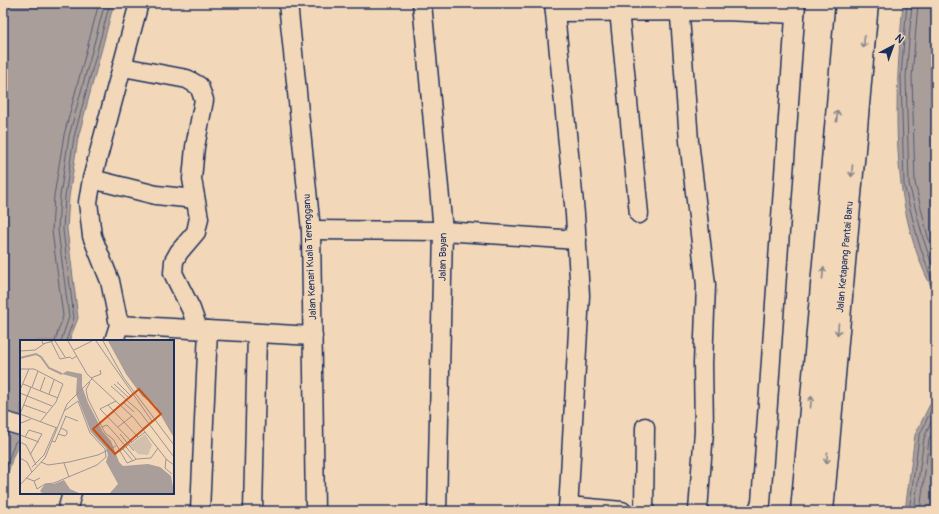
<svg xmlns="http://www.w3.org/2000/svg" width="939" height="514" viewBox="0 0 939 514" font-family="Pangolin,sans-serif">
  <rect width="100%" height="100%" fill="#f2d8b9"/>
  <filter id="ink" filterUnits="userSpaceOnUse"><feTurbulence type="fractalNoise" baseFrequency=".025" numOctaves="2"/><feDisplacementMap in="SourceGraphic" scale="8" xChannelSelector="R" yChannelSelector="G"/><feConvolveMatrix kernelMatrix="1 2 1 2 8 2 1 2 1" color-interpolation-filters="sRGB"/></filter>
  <g filter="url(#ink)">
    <g fill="#a99e9a" stroke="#707282">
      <polygon points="3,3 114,3 78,138 69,197 67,229 78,318 69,341 21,341 21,440 13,456 3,489"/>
      <path d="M 903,3 L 936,3 L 936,295 C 887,210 895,97 903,3 Z"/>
      <polygon points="936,392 936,511 905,511 915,435"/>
    </g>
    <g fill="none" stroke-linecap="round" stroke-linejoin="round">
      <g stroke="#545b76" stroke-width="1">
        <polyline points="907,3 901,76 904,185 918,240 931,278 936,287"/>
        <polyline points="912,3 906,77 909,184 923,238 936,277"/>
        <polyline points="918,3 912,77 915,183 928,237 936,258"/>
        <polyline points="55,341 63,316 52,231 54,196 64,135 99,3"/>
        <polyline points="61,341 69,317 58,230 60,196 69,136 105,3"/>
        <polyline points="66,341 74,318 63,230 65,197 74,137 110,3"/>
        <polyline points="3,476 15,442 21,439"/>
        <polyline points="909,511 919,437 936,399"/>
        <polyline points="914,511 924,438 936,411"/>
        <polyline points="920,511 929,440 936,425"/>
      </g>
      <defs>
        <g id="minor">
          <polyline points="288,3 311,230 315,511"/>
          <polyline points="422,3 443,231 437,511"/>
          <polyline points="554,3 575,214 580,295 568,511"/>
          <polyline points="679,3 689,141 706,285 703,363 704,431 698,511"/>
          <polyline points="619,10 639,214"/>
          <polyline points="555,12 726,11 795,14"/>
          <polyline points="123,67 187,79 199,86 204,100 195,147 192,179 199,218 196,232 179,252 174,261 173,273 191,309 198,329"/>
          <polyline points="92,179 156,195 195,199"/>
          <polyline points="311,230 443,231 577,240"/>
          <polyline points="119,325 313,336"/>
          <polyline points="114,341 119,325 110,281 92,236 88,202 92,179 139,3"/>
          <polyline points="3,421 21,426"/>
          <polyline points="568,506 622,511"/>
          <polyline points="67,511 72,493"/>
          <polyline points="200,511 208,330"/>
          <polyline points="253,511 257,333"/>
          <polyline points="644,511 645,427"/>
          <polyline points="757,511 761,503 796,3"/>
        </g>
        <g id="major">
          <polyline points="802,511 847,3"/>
          <polyline points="822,511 867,3"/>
        </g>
      </defs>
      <use href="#minor" stroke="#1b2f5e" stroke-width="21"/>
      <use href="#major" stroke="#1b2f5e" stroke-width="25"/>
      <use href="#minor" stroke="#f2d8b9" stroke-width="18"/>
      <use href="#major" stroke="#f2d8b9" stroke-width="22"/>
    </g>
    <defs><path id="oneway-shaft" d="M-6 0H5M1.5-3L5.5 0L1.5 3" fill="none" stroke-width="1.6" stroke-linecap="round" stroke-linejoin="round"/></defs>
    <g stroke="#86848c">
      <use href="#oneway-shaft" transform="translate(864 42) rotate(95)"/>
      <use href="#oneway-shaft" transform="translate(837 116) rotate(-85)"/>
      <use href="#oneway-shaft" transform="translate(852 171) rotate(95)"/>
      <use href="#oneway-shaft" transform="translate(823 273) rotate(-85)"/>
      <use href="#oneway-shaft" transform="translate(838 329) rotate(95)"/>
      <use href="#oneway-shaft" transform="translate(811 402) rotate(-85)"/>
      <use href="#oneway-shaft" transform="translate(827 458) rotate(95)"/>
    </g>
  </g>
  <g text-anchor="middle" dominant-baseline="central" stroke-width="4" stroke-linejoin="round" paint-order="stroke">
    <g font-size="10" fill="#1b2f5e" stroke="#f2d8b9">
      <text transform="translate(310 257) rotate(-93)">Jalan Kenari Kuala Terengganu</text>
      <text transform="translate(443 257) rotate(-89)">Jalan Bayan</text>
      <text transform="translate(845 257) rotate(-85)">Jalan Ketapang Pantai Baru</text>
    </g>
  </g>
  <g transform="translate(20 340)">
    <rect width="154" height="154" fill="#f2d8b9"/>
    <path d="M 125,94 L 132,105 L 128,115 L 118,114 L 110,105 Z" fill="#d2bfac"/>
    <path d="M 88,1 L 154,1 L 154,98 L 135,65 L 122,56 L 106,34 ZM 47,31 L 62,34 L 62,46 L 68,63 L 83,92 L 91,101 L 99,122 L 103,126 L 128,124 L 140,127 L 151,136 L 154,153 L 90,153 L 98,144 L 86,122 L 88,115 L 86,108 L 71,92 L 56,54 L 57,38 L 42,34 ZM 44,140 L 50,149 L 59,153 L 22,153 L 20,151 L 25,144 L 34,144 Z" fill="#a99e9a"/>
    <path fill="none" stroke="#a99e9a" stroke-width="2" d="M 0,18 L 16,14 L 21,17 L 29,28 L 42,34M 146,153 L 148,138"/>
    <path fill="none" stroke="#9c9495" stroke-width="1" d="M 22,1 L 23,4 L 33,1M 31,1 L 40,19 L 50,17 L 52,19 L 57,16M 35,1 L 45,17M 48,1 L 67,34 L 114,78 L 147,120 L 154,125M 76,1 L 132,81 L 122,89M 83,1 L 103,37 L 154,105M 54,10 L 72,1M 0,11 L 15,10 L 24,4M 0,29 L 14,29 L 43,44 L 36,62 L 20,82M 71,38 L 81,34 L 80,30M 70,42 L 66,50 L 68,59 L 85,93 L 93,99M 97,42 L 111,56M 3,44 L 38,58M 94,44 L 109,58M 91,46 L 120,72 L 154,117M 12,47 L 18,31M 0,50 L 9,29M 20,51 L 25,37M 0,53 L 32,66M 29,54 L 34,40M 96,61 L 80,69 L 112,102M 104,63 L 114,72M 4,65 L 26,73M 88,65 L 118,97M 0,74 L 37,88M 0,74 L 11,47M 45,76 L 58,81M 0,81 L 1,83 L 11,79M 82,87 L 87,85 L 97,96M 98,87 L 112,76M 38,94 L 45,96 L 47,94 L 47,91 L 41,88M 100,94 L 114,111M 0,95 L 19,102M 97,96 L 116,119M 5,97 L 9,90 L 22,94 L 10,115M 93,99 L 107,123 L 117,119 L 131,118 L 138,108M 32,101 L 35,102 L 46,76M 0,102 L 6,105 L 16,125M 103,109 L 113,121M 99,112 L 125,92M 0,118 L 7,122 L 12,132M 146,119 L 145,128 L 152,134M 21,122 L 28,125 L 49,122 L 78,115 L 96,106M 44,123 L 49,137M 12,127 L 24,115 L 36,88M 6,138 L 14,141 L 20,138M 14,141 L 17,149 L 25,144 L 34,143 L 77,125 L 86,117 L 85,109 L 70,93 L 58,61 L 44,71M 0,145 L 25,118 L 47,64 L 72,39"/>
    <path fill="#c95318" fill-opacity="0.15" stroke="#c95318" stroke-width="2" d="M 119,49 L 141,74 L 95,114 L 73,89 Z"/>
    <rect width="154" height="154" fill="none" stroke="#1b2f5e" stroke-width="2"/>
  </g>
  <rect width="939" height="514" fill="none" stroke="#f2d8b9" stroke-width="16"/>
  <rect x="8" y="8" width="923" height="498" fill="none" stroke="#1b2f5e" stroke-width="1.5" filter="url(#ink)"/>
  <g transform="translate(893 46) rotate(41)" stroke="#f2d8b9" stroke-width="3" paint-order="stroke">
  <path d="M0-3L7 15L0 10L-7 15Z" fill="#1b2f5e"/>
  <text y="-6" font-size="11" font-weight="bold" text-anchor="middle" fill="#1b2f5e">N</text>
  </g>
</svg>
